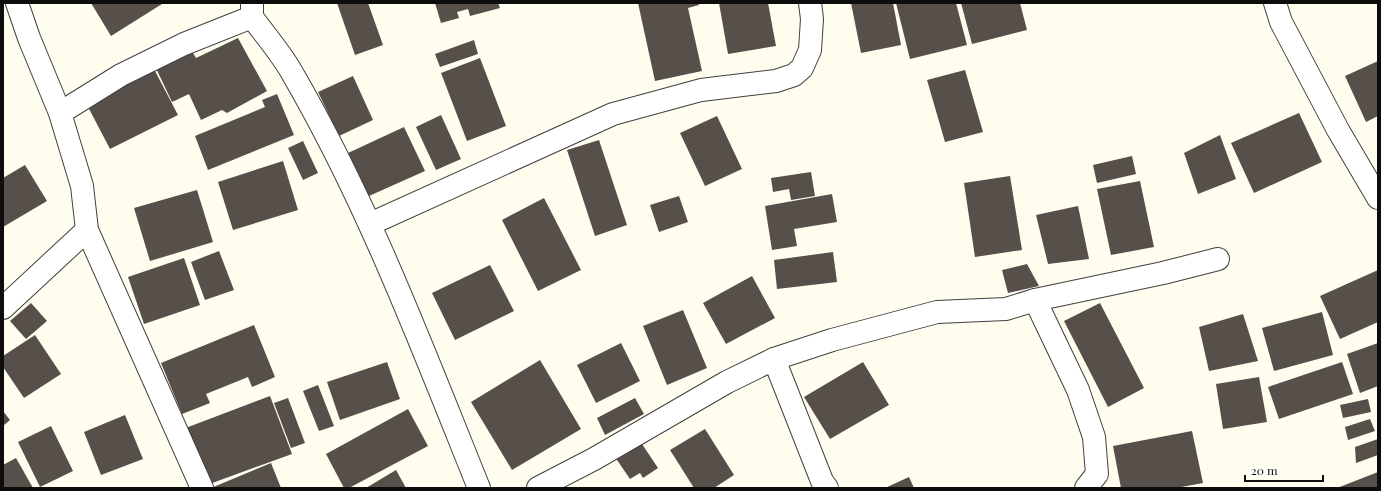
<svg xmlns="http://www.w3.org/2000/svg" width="1381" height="491" viewBox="0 0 1381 491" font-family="'Playfair Display',serif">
  <rect width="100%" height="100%" fill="#fffdee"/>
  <g fill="#564f4a">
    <polygon points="91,3 161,3 162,4 111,36"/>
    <polygon points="337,3 368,3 383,45 355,55"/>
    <polygon points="435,3 498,3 500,8 470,16 468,9 457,12 459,18 441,23"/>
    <polygon points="638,3 698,3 699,5 688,8 702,71 655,81"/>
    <polygon points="719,3 768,3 776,46 728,54"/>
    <polygon points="851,3 893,3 901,45 861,53"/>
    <polygon points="896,3 956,3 967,45 910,59"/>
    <polygon points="961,3 1020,3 1027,30 972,44"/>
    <polygon points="238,38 267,91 227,113 222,110 201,120 189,94 172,102 154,64 190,48 196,58"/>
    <polygon points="474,40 478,54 440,67 435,54"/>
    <polygon points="480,58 506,126 467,141 441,73"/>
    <polygon points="1378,61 1378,116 1366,122 1345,76"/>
    <polygon points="154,69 178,115 110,149 86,103"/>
    <polygon points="965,70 983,132 945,142 927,80"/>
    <polygon points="353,76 373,120 339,136 318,92"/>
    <polygon points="277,94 294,135 208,170 195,136 265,107 262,100"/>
    <polygon points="1299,113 1322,162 1254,193 1231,143"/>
    <polygon points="441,115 461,159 436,170 416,127"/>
    <polygon points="717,116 742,169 705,186 680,133"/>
    <polygon points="404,127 425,171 369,196 348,153"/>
    <polygon points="1220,135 1236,179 1198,194 1184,153"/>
    <polygon points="599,140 627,225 595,236 567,150"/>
    <polygon points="303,141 318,173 303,180 288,148"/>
    <polygon points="1132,156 1136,174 1097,183 1093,165"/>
    <polygon points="283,161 298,210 233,230 218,182"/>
    <polygon points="25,165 47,201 3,227 3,178"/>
    <polygon points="811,172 815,196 791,200 789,189 773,192 771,178"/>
    <polygon points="1010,176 1022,250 975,257 964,183"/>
    <polygon points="1140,181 1154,247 1111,255 1097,189"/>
    <polygon points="197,190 213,242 150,261 134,208"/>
    <polygon points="832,194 837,222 794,229 797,246 772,250 765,206"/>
    <polygon points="679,196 688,222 659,232 650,205"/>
    <polygon points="544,198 581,270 538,291 502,220"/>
    <polygon points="1078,206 1089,259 1048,264 1036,215"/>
    <polygon points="219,251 234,290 205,300 191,262"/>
    <polygon points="833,252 837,282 777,289 774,260"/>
    <polygon points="184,258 200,305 144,324 128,277"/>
    <polygon points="1027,264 1039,286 1008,293 1002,270"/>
    <polygon points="490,265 514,311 455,340 432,293"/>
    <polygon points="1378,270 1378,322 1340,339 1320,296"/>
    <polygon points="752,276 775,318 726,344 703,303"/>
    <polygon points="31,303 47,321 26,339 10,321"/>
    <polygon points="1100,303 1144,388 1108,407 1064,321"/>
    <polygon points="683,310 707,368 667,385 643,326"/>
    <polygon points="1322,312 1333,355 1274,371 1262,328"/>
    <polygon points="1243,314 1258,361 1209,371 1199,327"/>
    <polygon points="254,325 275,377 252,387 248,377 206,394 210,403 182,414 161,363"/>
    <polygon points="35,335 61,374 24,398 3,367 3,356"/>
    <polygon points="621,343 640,381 596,403 577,365"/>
    <polygon points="1378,343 1378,386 1360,393 1347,354"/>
    <polygon points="540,360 581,429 512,470 471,402"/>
    <polygon points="387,362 400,399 340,420 327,382"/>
    <polygon points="863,362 889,405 830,439 804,397"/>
    <polygon points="1342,362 1353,394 1279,419 1268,387"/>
    <polygon points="1259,377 1267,422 1223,429 1216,384"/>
    <polygon points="318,385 334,426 319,431 303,391"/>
    <polygon points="270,396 292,454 204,486 183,429"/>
    <polygon points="288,398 305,443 291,448 274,403"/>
    <polygon points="635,398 644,414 605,435 597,418"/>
    <polygon points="1368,399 1371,412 1343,418 1340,405"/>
    <polygon points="408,409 428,446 349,488 344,488 326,454"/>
    <polygon points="3,411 10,420 3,426"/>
    <polygon points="125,415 143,459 101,475 84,432"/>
    <polygon points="1370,419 1375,431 1348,440 1345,427"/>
    <polygon points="51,426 73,471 40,487 18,442"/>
    <polygon points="705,429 734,475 714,488 694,488 670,450"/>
    <polygon points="1192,431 1203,483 1176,488 1121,488 1113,446"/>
    <polygon points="1378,439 1378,455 1356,463 1355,447"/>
    <polygon points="640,441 658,468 643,478 640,473 630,479 615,457"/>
    <polygon points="16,458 33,488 3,488 3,465"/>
    <polygon points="271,463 281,488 211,488"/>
    <polygon points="396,470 406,488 366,488"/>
    <polygon points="1378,472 1378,488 1337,488"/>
    <polygon points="909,477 914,488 885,488"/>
  </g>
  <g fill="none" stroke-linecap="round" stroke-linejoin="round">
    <defs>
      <g id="street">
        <polyline points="17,3 29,38 60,113 82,186 87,230 202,488"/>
        <polyline points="1275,3 1281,22 1338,130 1378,198"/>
        <path d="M 252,17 C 265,35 280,52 291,71 C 368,203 422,347 479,488"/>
        <polyline points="60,113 121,75 184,44 252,17 252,4"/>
        <polyline points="370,224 613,114 701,90 776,81 794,75 802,68 810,50 812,19 810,3"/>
        <polyline points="1035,300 1078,390 1094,437 1097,474 1086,488"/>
        <polyline points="3,308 87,230"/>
        <polyline points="774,359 822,481 827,488"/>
        <polyline points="538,488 594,459 727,382 774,359 832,340 937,312 1006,309 1035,300 1163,273 1218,259"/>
      </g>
    </defs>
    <use href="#street" stroke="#404040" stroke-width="24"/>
    <use href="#street" stroke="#fff" stroke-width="22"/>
  </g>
  <rect width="1381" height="491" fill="none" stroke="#0d0d0d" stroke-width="8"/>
  <path d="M1245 475v6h78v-6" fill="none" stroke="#0d0d0d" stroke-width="2"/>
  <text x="1251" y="475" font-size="12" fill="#0d0d0d" stroke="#ffffff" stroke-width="3" paint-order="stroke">20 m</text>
</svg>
